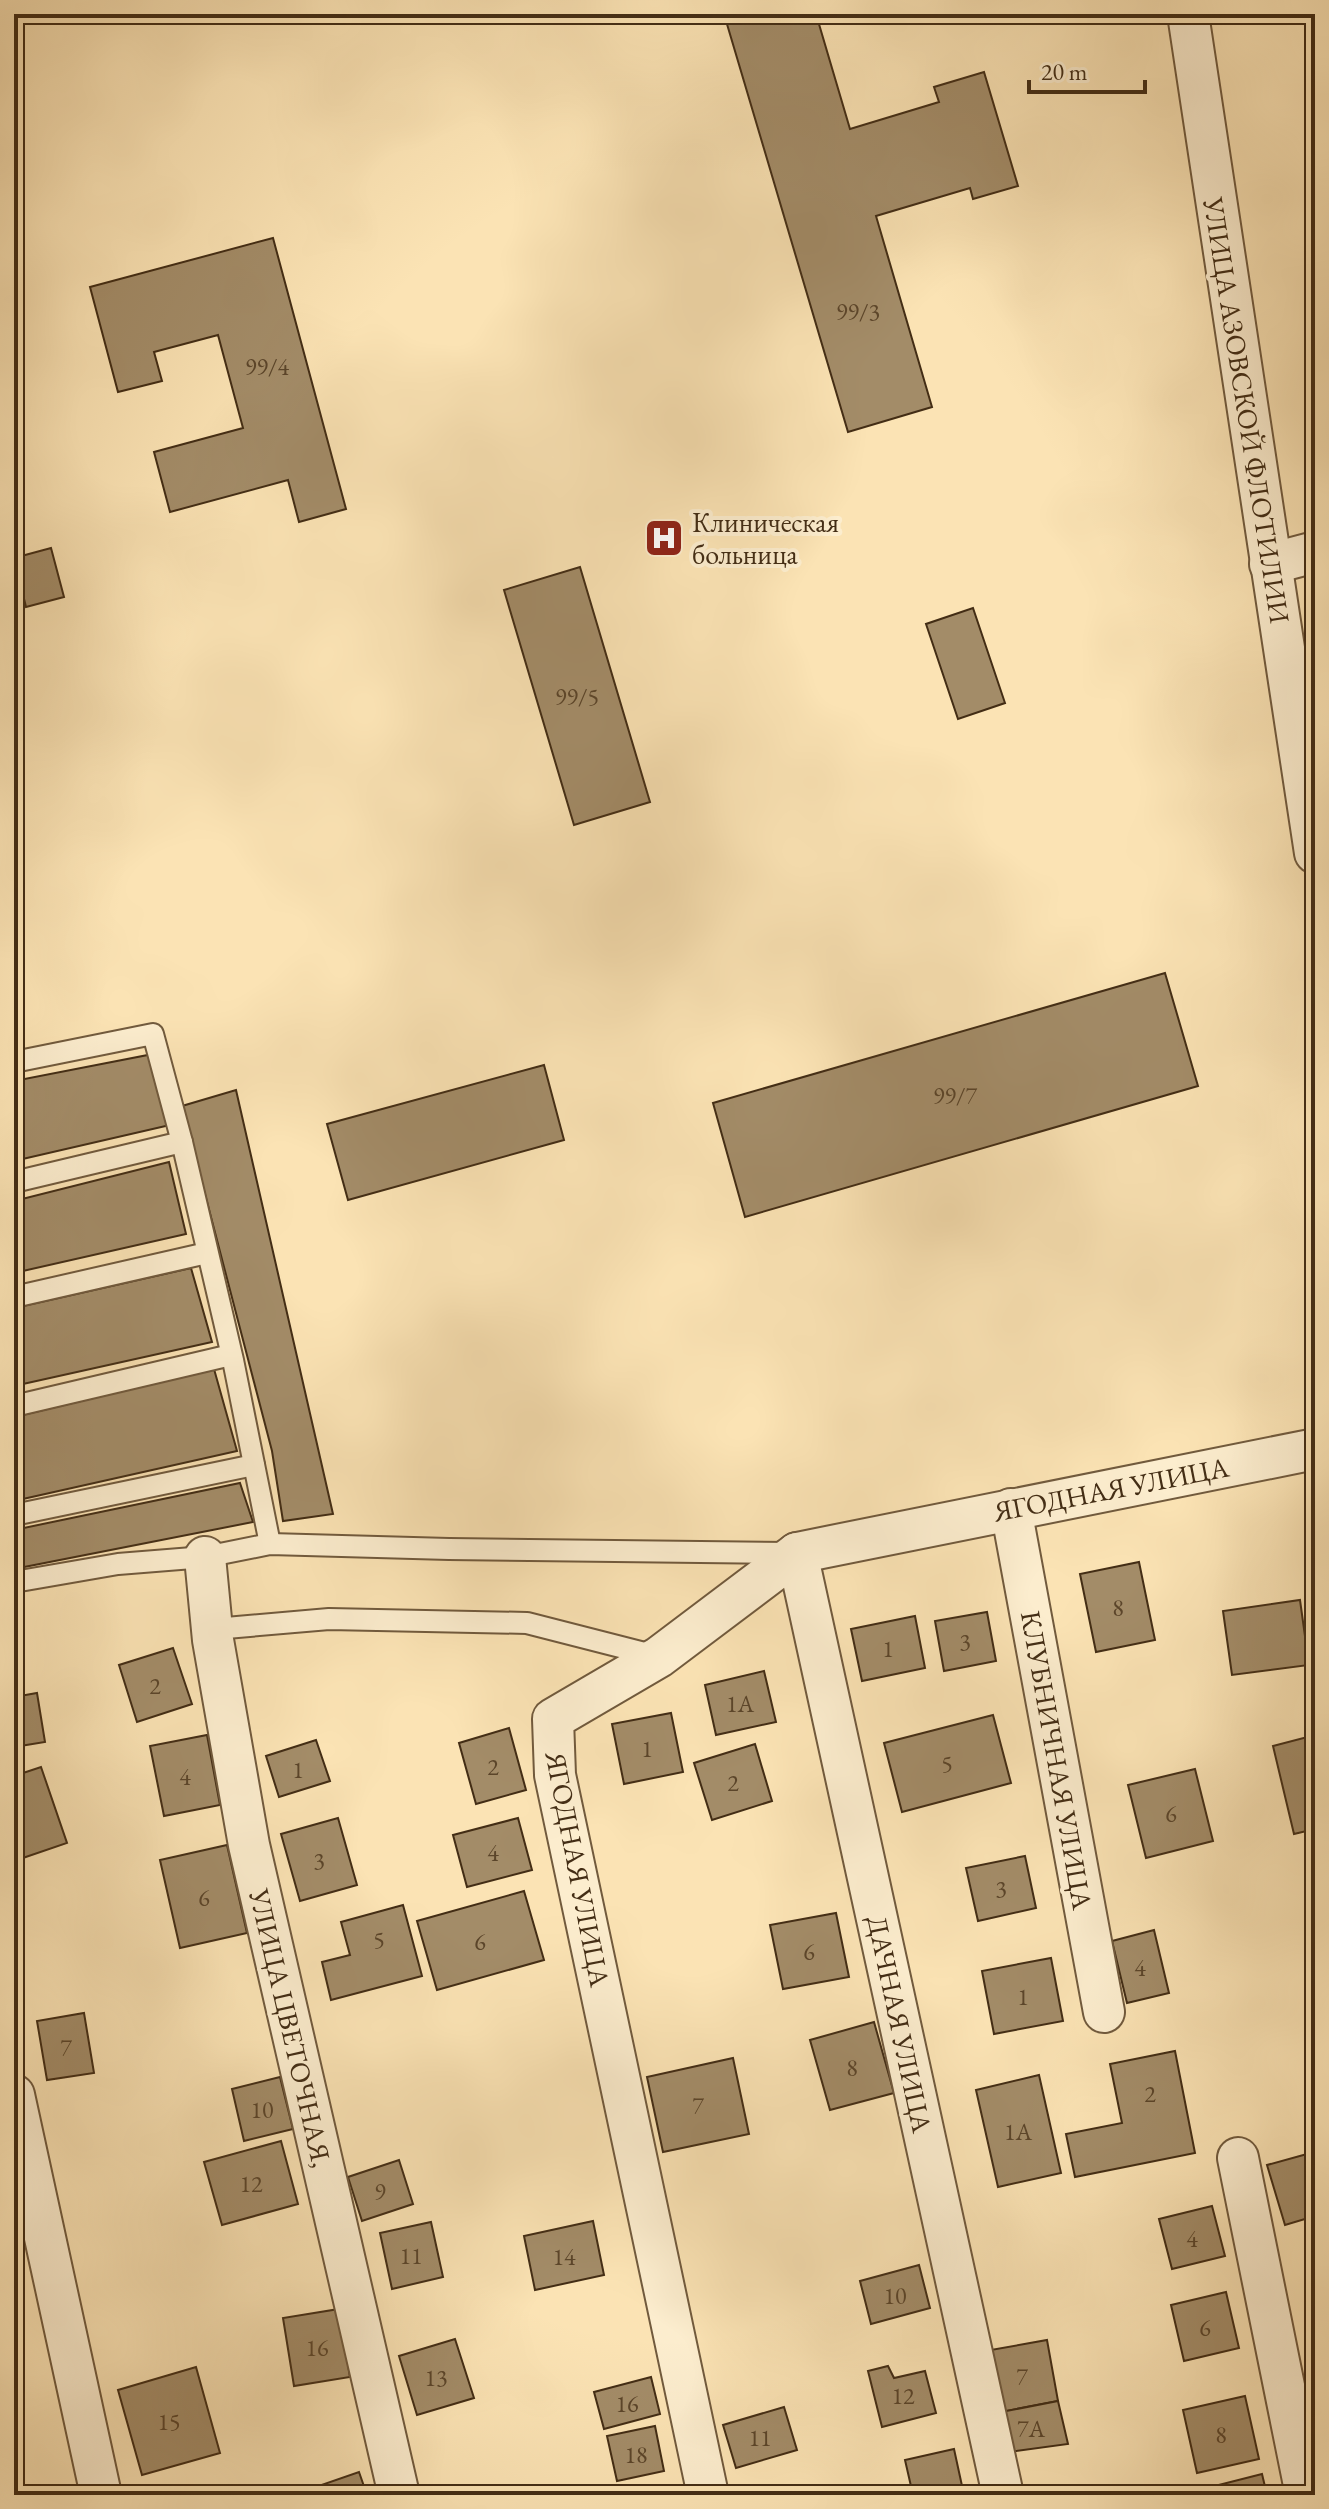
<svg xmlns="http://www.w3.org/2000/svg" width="1329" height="2509" viewBox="0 0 1329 2509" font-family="'EB Garamond',serif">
  <rect width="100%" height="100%" fill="#fbe3b4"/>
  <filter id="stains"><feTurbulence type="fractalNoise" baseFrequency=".0025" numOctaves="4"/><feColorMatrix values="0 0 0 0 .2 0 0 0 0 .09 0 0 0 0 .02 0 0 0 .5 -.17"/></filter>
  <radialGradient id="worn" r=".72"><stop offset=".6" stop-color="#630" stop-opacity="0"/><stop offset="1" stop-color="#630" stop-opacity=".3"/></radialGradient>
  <g fill="#a38c68" stroke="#432d15" stroke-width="2">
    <polygon points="724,14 816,14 850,129 939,102 934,87 984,72 1018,186 973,199 970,188 876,216 932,407 848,432"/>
    <polygon points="273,238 346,509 299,522 288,480 170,512 154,452 243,428 218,335 154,352 162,381 118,392 90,287"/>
    <polygon points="51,548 64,597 26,607 14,558"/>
    <polygon points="580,567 650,802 574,825 504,590"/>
    <polygon points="973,608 1005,703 958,719 926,624"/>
    <polygon points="1165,973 1198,1086 745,1217 713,1103"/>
    <polygon points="153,1054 170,1125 14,1161 14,1081"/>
    <polygon points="544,1065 564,1140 348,1200 327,1124"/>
    <polygon points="236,1090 333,1514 283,1521 272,1451 182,1106"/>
    <polygon points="169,1162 186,1234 14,1273 14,1201"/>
    <polygon points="191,1268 212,1342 14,1386 14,1308"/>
    <polygon points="214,1369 237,1451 14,1501 14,1417"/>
    <polygon points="240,1483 253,1522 14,1569 14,1530"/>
    <polygon points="1139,1562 1155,1640 1096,1652 1080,1574"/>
    <polygon points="1300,1600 1309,1665 1232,1675 1223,1611"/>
    <polygon points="987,1612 996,1661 944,1671 935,1621"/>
    <polygon points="915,1616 925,1668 862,1681 851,1629"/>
    <polygon points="173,1648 192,1704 137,1722 119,1665"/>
    <polygon points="764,1671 776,1722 716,1735 705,1685"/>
    <polygon points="37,1693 45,1742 14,1747 14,1697"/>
    <polygon points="671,1713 683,1772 624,1784 612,1724"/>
    <polygon points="993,1715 1011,1783 902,1812 884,1743"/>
    <polygon points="509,1728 526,1790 476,1804 459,1743"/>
    <polygon points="207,1735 220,1805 164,1816 150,1746"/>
    <polygon points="1315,1735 1315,1829 1294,1834 1273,1746"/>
    <polygon points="316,1740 330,1781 279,1797 266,1756"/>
    <polygon points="755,1744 772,1801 712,1820 694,1763"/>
    <polygon points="41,1767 67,1843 14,1861 14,1776"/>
    <polygon points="1195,1769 1213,1841 1146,1858 1128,1785"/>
    <polygon points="338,1818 357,1885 300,1901 281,1834"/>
    <polygon points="518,1818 532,1870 467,1887 453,1835"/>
    <polygon points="227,1845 247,1933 180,1948 160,1860"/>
    <polygon points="1025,1856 1036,1908 978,1921 966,1868"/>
    <polygon points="524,1891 544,1960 437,1990 417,1921"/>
    <polygon points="403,1905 422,1976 331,2000 322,1962 350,1955 341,1922"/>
    <polygon points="836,1913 849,1977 783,1989 770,1925"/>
    <polygon points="1154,1930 1169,1993 1127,2003 1112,1941"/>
    <polygon points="1051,1958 1063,2021 994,2034 982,1971"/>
    <polygon points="84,2013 94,2073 47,2080 37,2021"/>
    <polygon points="874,2022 894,2093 830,2110 810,2040"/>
    <polygon points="1175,2051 1195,2153 1075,2177 1066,2134 1122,2123 1110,2064"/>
    <polygon points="733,2058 749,2134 663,2152 647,2077"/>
    <polygon points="1039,2075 1061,2173 998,2187 976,2090"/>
    <polygon points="280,2077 293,2129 244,2141 232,2089"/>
    <polygon points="281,2141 298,2204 222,2225 204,2162"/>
    <polygon points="1307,2154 1315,2180 1315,2216 1285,2225 1267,2165"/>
    <polygon points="399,2160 413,2204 362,2221 348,2177"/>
    <polygon points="1212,2206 1225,2256 1172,2269 1159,2219"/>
    <polygon points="593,2221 604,2275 535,2290 524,2236"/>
    <polygon points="431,2222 443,2277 392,2289 380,2233"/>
    <polygon points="919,2265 930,2308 871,2324 860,2281"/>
    <polygon points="1226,2292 1239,2348 1184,2361 1171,2305"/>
    <polygon points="339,2309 350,2377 294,2386 283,2318"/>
    <polygon points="455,2339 474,2398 417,2415 399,2356"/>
    <polygon points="1047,2340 1058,2401 996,2413 985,2351"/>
    <polygon points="888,2366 894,2378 925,2371 936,2413 882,2427 868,2371"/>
    <polygon points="196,2367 220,2453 142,2475 118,2390"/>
    <polygon points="651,2377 660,2414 604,2429 594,2392"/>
    <polygon points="1245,2396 1259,2459 1197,2473 1183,2410"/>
    <polygon points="1058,2401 1068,2444 1001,2453 996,2413"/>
    <polygon points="784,2407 797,2450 736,2468 723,2425"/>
    <polygon points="655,2426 664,2471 617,2481 607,2436"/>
    <polygon points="954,2449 964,2495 913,2495 905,2460"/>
    <polygon points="359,2472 367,2495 302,2495 301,2492"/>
    <polygon points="1262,2474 1267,2495 1187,2495 1187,2493"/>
  </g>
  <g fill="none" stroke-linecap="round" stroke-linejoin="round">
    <defs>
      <g id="service">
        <polyline points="14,1062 153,1034 182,1142 14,1182"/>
        <polyline points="182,1142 233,1360 270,1544"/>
        <polyline points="14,1297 207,1253"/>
        <polyline points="14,1406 231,1355"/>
        <polyline points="14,1515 254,1465"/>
        <polyline points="14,1582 118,1564 205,1557 270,1544 449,1549 791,1553"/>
        <polyline points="213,1640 226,1628 329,1619 527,1623 656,1656"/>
      </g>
      <g id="minor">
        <polyline points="1188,14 1315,853"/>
        <polyline points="1270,564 1315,552"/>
        <polyline points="1011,1509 1104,2012"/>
        <polyline points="797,1553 1003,2495"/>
        <polyline points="205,1557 213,1640 249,1845 399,2495"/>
        <polyline points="14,2095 101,2495"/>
        <polyline points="1238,2158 1306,2495"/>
        <polyline points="708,2495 555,1775 553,1719 659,1657 797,1553 1315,1449"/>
      </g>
    </defs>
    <use href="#service" stroke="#715a3d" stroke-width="24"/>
    <use href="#minor" stroke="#715a3d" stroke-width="44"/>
    <use href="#service" stroke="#fcedce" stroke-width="20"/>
    <use href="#minor" stroke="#fcedce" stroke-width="40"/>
  </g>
  <defs>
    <symbol id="hospital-square" viewBox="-11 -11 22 22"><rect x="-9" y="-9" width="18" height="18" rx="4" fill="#8f2418" stroke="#fcedce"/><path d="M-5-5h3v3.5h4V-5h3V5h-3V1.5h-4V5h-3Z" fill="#fff"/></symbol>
  </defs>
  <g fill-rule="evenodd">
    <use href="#hospital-square" x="642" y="516" width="44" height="44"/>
  </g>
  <g text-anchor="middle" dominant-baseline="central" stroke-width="8" stroke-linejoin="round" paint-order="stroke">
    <g font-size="24" fill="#5b452a">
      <text x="858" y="311">99/3</text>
      <text x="267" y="366">99/4</text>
      <text x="577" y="696">99/5</text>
      <text x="955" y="1095">99/7</text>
      <text x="1118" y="1607">8</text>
      <text x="965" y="1641">3</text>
      <text x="888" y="1648">1</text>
      <text x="155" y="1685">2</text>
      <text x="740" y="1703">1А</text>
      <text x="647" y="1748">1</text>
      <text x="947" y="1763">5</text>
      <text x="493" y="1766">2</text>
      <text x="298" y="1769">1</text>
      <text x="185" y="1776">4</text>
      <text x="733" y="1782">2</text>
      <text x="1171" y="1813">6</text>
      <text x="493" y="1852">4</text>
      <text x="319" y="1860">3</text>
      <text x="1001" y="1888">3</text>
      <text x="204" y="1897">6</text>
      <text x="379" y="1939">5</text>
      <text x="480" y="1941">6</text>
      <text x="809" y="1951">6</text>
      <text x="1140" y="1967">4</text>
      <text x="1023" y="1996">1</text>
      <text x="66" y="2047">7</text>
      <text x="852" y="2067">8</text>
      <text x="1150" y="2093">2</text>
      <text x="698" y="2105">7</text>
      <text x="262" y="2109">10</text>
      <text x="1018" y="2131">1А</text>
      <text x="251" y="2183">12</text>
      <text x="380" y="2191">9</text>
      <text x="1192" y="2238">4</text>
      <text x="411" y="2255">11</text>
      <text x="564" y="2256">14</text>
      <text x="895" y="2295">10</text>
      <text x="1205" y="2327">6</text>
      <text x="317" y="2347">16</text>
      <text x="1022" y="2376">7</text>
      <text x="436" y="2377">13</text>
      <text x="903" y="2395">12</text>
      <text x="627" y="2403">16</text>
      <text x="169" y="2421">15</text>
      <text x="1031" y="2428">7А</text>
      <text x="1221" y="2434">8</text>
      <text x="760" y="2437">11</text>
      <text x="636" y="2454">18</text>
    </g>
    <g font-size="28" fill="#432d15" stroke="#fcedce">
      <text transform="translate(1247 410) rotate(81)">УЛИЦА АЗОВСКОЙ ФЛОТИЛИИ</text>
      <text transform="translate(1111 1489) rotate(-11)">ЯГОДНАЯ УЛИЦА</text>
      <text transform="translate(1057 1760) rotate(80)">КЛУБНИЧНАЯ УЛИЦА</text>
      <text transform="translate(578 1869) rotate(79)">ЯГОДНАЯ УЛИЦА</text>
      <text transform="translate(900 2024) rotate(78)">ДАЧНАЯ УЛИЦА</text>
      <text transform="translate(291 2028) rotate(77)">УЛИЦА ЦВЕТОЧНАЯ,</text>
    </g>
    <g font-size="28" fill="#432d15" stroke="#fcedce" text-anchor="start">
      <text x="692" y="522">Клиническая<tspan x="692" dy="32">больница</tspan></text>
    </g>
  </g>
  <rect width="1329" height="2509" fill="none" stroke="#fbe3b4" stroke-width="48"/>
  <rect x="16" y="16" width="1297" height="2477" fill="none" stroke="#432d15" stroke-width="4"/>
  <rect x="24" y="24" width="1281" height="2461" fill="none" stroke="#432d15" stroke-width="2"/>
  <path d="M1029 80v12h116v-12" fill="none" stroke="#432d15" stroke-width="4"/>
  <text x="1041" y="80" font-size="24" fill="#432d15" stroke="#fcedce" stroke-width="6" paint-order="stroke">20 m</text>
  <rect width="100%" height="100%" filter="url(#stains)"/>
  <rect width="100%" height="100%" fill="url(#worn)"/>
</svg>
